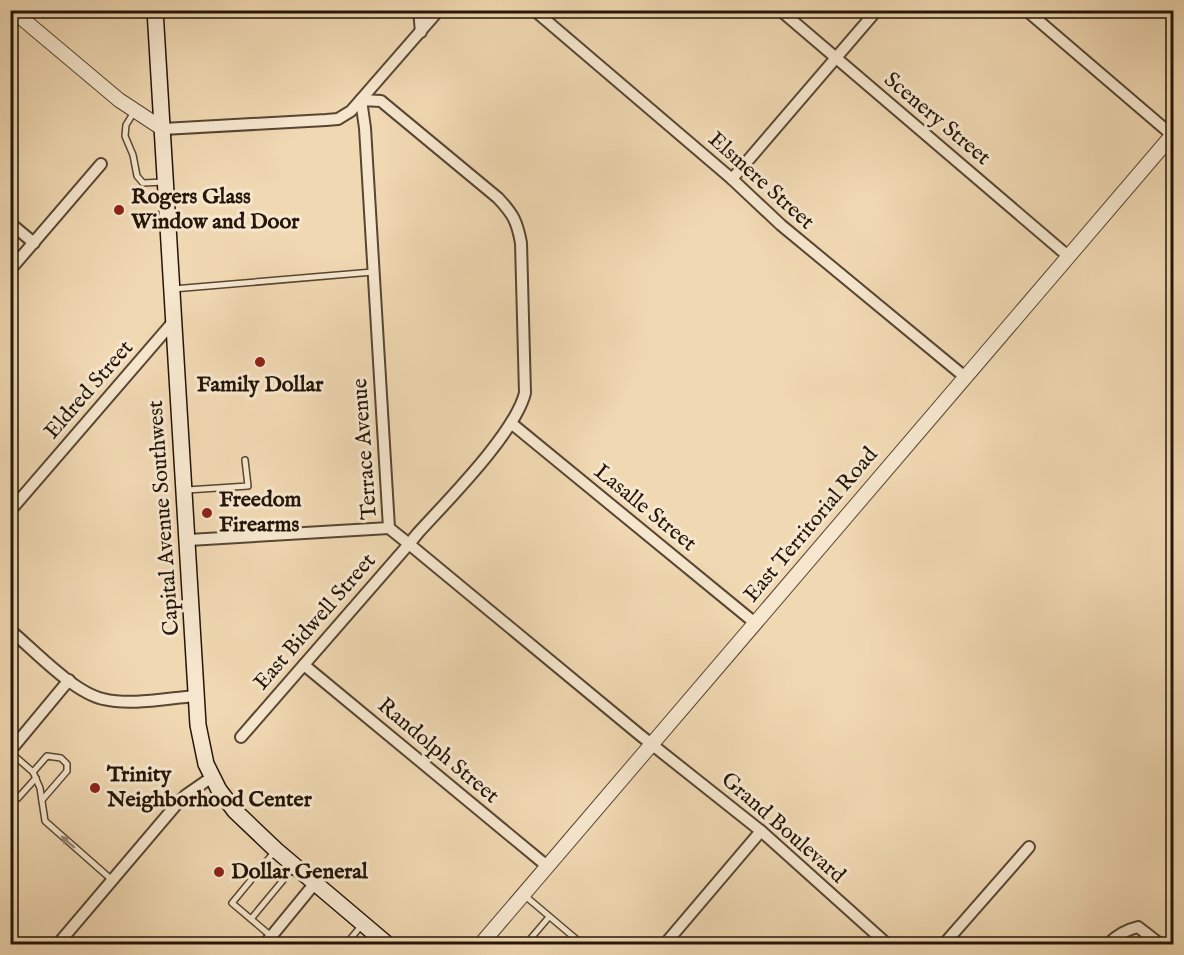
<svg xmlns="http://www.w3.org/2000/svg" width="1184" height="955" viewBox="0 0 1184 955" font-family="'IM FELL English',serif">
  <rect width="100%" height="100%" fill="#f0d8b2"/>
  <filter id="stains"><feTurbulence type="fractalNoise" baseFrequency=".00333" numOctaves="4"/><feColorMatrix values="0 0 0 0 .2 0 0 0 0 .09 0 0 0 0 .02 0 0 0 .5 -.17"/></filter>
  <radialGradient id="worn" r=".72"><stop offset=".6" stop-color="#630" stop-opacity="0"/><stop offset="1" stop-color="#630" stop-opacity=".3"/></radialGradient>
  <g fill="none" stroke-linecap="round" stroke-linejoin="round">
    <defs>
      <g id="service">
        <polyline points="134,112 126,125 125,136 133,155 137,176 143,183 164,182"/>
        <polyline points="173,289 373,272"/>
        <polyline points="187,490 248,486 245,460"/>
        <polyline points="10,752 33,772 40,788 45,821 112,880"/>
        <polyline points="33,772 47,756 61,758 67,764 67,771 42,800"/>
        <polyline points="18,798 36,778"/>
        <polyline points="524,895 582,944"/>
        <polyline points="251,919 294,867"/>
        <polyline points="271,936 232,903 275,851"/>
        <polyline points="346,944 362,925"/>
        <polyline points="526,944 549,917"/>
      </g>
      <g id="minor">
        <polyline points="419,10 421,32"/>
        <polyline points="534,10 732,179 781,225 965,377"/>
        <polyline points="780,10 1068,256"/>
        <polyline points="1026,10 1172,135"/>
        <polyline points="163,129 326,120 338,119 351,111 439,10"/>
        <polyline points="732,179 877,10"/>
        <polyline points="10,223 34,243"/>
        <polyline points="10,270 101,164"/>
        <polyline points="511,423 755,623"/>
        <polyline points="10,511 173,322"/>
        <polyline points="189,540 389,528"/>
        <path d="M 10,630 C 34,650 74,693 103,699 C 132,706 167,698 196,696"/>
        <polyline points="304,665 547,866"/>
        <path d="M 241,737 L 409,544 L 418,533 C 447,501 515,433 525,393 L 521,243 C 517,221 513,214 498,198 L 381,101 L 361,100 L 365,128 L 389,528 L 409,544 L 640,735 L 761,831 L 887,944"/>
        <polyline points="10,751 69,680"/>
        <polyline points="58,944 176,805 186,795 212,777"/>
        <polyline points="265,944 315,883"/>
        <polyline points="665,944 761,831"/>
        <polyline points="944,944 1029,847"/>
        <path d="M 1108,944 C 1117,935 1125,930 1138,927 L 1160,944"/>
      </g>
      <g id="tertiary">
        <polyline points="12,10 119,100 163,129"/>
        <polyline points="481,944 1174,133"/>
      </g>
      <path id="secondary" d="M 155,10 C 171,249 185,487 198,725 L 206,764 L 219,790 L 235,811 L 276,850 L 387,944"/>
    </defs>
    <use href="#service" stroke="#584633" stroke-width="8"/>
    <use href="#minor" stroke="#584633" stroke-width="14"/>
    <use href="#tertiary" stroke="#584633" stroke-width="16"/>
    <use href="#secondary" stroke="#251609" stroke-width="18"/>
    <use href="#service" stroke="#f5e6cd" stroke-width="5"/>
    <use href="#minor" stroke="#f5e6cd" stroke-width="10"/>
    <use href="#tertiary" stroke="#f5e6cd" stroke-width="14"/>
    <use href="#secondary" stroke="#f5e6cd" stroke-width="15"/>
  </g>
  <defs><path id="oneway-solid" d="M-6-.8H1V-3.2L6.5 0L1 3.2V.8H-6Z" transform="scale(1.5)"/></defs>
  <use fill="#978875" href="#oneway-solid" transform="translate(68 842) rotate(-139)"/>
  <g fill="#8f2418" stroke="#f5e6cd" stroke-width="2">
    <circle cx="119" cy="210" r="6"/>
    <circle cx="260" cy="362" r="6"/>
    <circle cx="207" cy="513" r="6"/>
    <circle cx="95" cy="788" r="6"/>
    <circle cx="219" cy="872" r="6"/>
  </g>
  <g text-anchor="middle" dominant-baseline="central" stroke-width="6" stroke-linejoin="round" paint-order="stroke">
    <g font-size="22" fill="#251609" stroke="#f5e6cd">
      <text transform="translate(937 119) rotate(40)">Scenery Street</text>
      <text transform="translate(761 181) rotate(42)">Elsmere Street</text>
      <text transform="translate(89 390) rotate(-49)">Eldred Street</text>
      <text transform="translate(365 449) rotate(-94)">Terrace Avenue</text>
      <text transform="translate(645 508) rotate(39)">Lasalle Street</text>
      <text transform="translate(164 518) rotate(-94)">Capital Avenue Southwest</text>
      <text transform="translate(811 525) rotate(-50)">East Territorial Road</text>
      <text transform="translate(315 622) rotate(-49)">East Bidwell Street</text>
      <text transform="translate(438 751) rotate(40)">Randolph Street</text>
      <text transform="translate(783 828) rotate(41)">Grand Boulevard</text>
    </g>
    <g font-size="22" font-weight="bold" fill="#251609" stroke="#f5e6cd" text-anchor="start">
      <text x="131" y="197">Rogers Glass<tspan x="131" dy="25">Window and Door</tspan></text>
      <text x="260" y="385" text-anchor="middle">Family Dollar</text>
      <text x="219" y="500">Freedom<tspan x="219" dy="25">Firearms</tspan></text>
      <text x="107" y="775">Trinity<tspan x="107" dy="25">Neighborhood Center</tspan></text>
      <text x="231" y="872">Dollar General</text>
    </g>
  </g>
  <rect width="1184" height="955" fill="none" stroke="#f0d8b2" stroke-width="36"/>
  <rect x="12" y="12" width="1160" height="931" fill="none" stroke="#251609" stroke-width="3"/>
  <rect x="18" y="18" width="1148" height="919" fill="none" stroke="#251609" stroke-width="1.5"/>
  <rect width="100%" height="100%" filter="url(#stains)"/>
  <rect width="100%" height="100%" fill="url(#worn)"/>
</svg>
